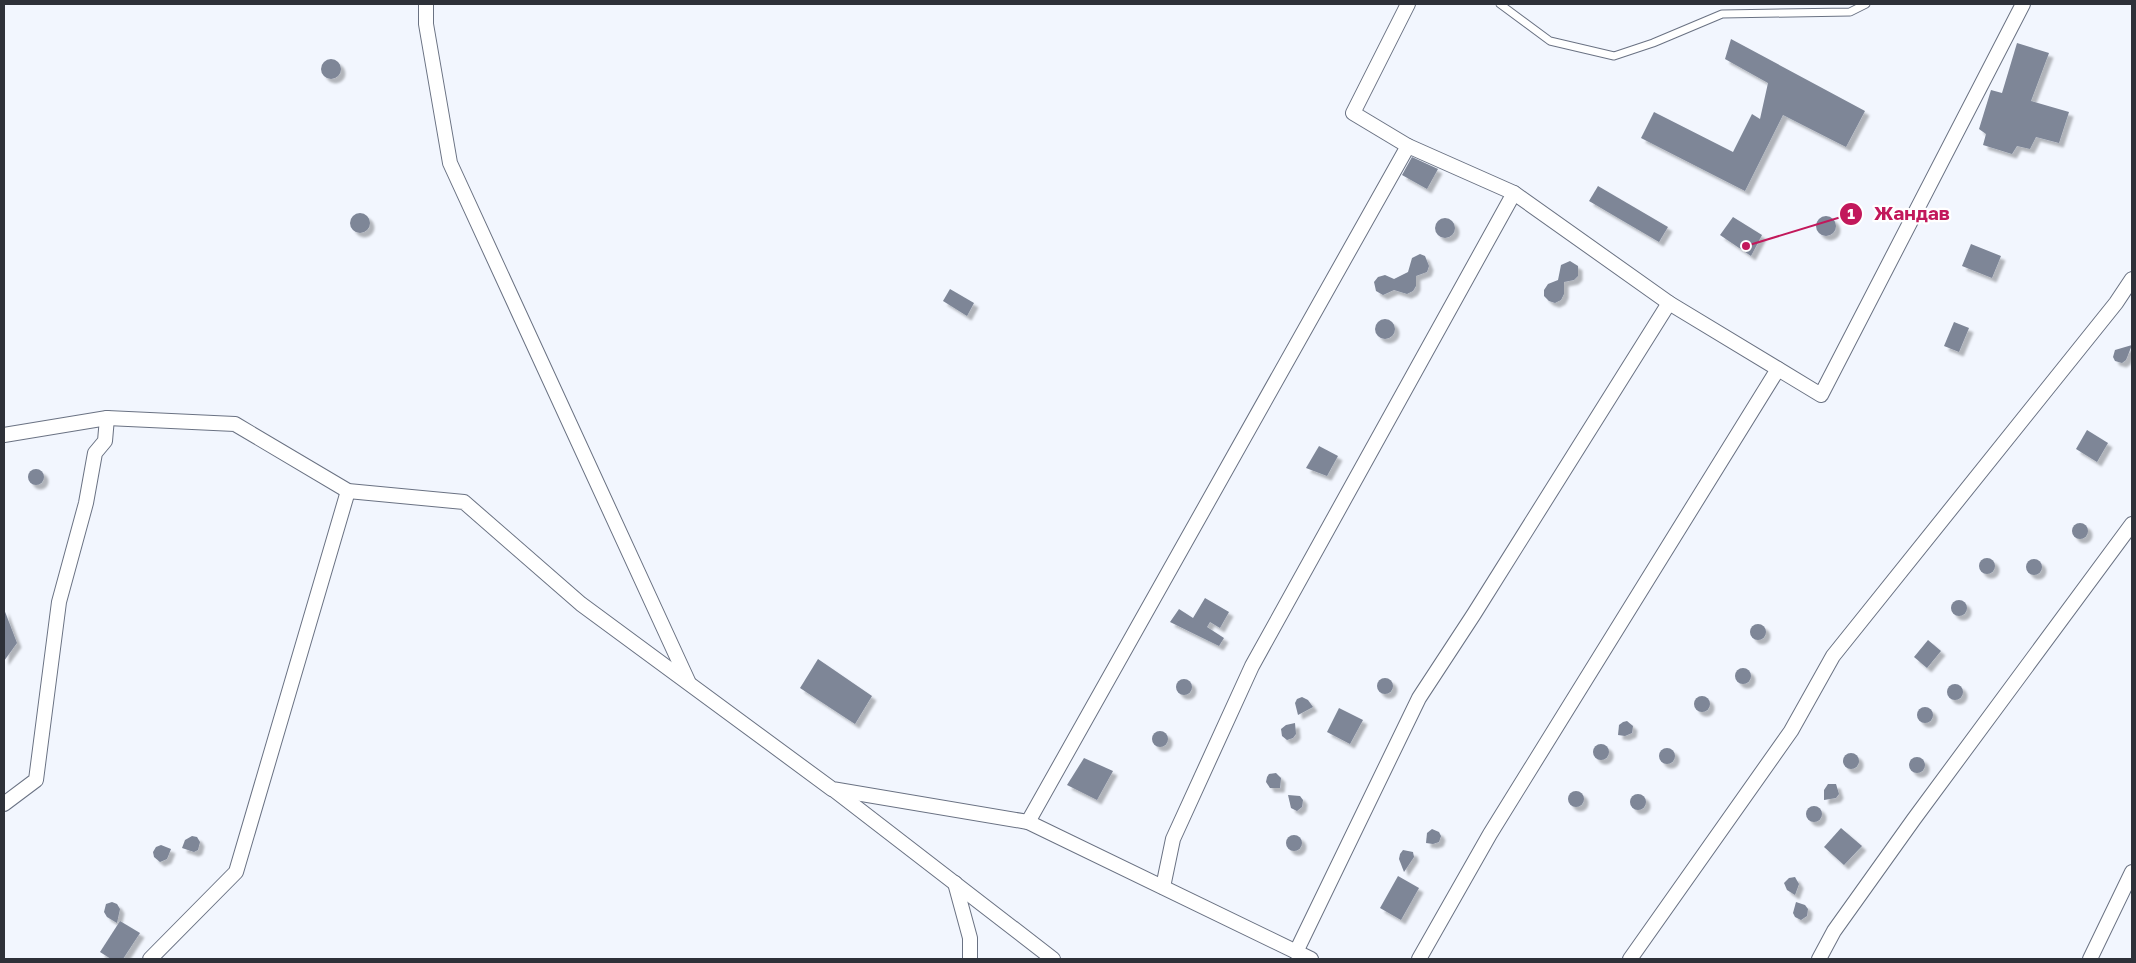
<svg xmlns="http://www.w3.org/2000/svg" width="2136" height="963" viewBox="0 0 2136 963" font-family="'Golos Text',sans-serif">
  <defs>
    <filter id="shadow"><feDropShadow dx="4.5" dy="4.5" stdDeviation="1" flood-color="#0004"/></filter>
  </defs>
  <rect width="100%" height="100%" fill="#f2f6fe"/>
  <g fill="#7e8697" filter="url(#shadow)">
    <polygon points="1731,39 1865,111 1846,147 1783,115 1745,191 1641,138 1654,112 1733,152 1752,114 1760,119 1768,83 1725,59"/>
    <polygon points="2017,43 2049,53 2031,101 2069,112 2059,143 2036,137 2030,149 2017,146 2012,154 1983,145 1986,134 1979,129 1991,90 2002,93"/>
    <circle cx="331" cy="69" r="10"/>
    <polygon points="1412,157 1438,169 1427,189 1402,175"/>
    <polygon points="1598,186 1668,227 1659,242 1589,201"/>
    <circle cx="360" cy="223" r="10"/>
    <circle cx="1826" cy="226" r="10"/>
    <polygon points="1733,217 1762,235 1751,256 1720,235"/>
    <circle cx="1445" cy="228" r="10"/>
    <polygon points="1971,244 2001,256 1992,278 1962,266"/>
    <polygon points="1420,254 1425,256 1429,266 1427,272 1416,276 1416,286 1413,291 1407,294 1394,290 1383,295 1376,291 1374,282 1378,277 1385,275 1394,279 1408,272 1412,258"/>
    <polygon points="1570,261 1578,266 1578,276 1574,280 1564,282 1564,294 1561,300 1555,303 1549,301 1544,296 1544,290 1548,284 1558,280 1561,265"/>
    <polygon points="950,289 974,303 967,316 943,301"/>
    <circle cx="1385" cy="329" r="10"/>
    <polygon points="1954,322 1969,328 1959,352 1944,346"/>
    <polygon points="2132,345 2126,360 2122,363 2115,361 2113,357 2115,350"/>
    <polygon points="2087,430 2108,443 2097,462 2076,449"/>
    <polygon points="1319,446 1338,456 1327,476 1306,468"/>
    <circle cx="36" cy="477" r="8"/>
    <circle cx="2080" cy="531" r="8"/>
    <circle cx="1987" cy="566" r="8"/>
    <circle cx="2034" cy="567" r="8"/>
    <polygon points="1205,598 1229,612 1220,628 1210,622 1207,627 1224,638 1219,646 1170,622 1179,609 1193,618"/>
    <circle cx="1959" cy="608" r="8"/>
    <polygon points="4,609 17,643 4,661"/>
    <circle cx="1758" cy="632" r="8"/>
    <polygon points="1928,640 1941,651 1927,668 1914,657"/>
    <polygon points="818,659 872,696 855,724 800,688"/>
    <circle cx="1743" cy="676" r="8"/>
    <circle cx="1385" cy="686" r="8"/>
    <circle cx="1184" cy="687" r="8"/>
    <circle cx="1955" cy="692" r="8"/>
    <circle cx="1702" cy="704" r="8"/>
    <polygon points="1302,697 1308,700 1313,707 1298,715 1295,703 1297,699"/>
    <circle cx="1925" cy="715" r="8"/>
    <polygon points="1339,708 1363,720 1350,744 1327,732"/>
    <polygon points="1627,721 1633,726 1632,733 1625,736 1618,735 1619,725 1623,722"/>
    <polygon points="1295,723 1296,734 1293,738 1287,740 1282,736 1281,729 1286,725"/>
    <circle cx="1160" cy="739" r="8"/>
    <circle cx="1601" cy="752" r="8"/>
    <circle cx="1667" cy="756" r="8"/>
    <circle cx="1851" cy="761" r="8"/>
    <circle cx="1917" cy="765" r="8"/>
    <polygon points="1084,758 1113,771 1097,800 1067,785"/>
    <polygon points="1276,773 1281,778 1280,788 1270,788 1266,782 1267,777 1269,774"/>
    <polygon points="1828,784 1836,784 1839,794 1836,798 1824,800 1824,790"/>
    <circle cx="1576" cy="799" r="8"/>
    <circle cx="1638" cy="802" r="8"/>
    <polygon points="1288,795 1300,796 1303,800 1302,807 1297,811 1291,808"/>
    <circle cx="1814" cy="814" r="8"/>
    <polygon points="1841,828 1862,846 1844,865 1824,847"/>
    <polygon points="1432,829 1439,832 1441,836 1439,842 1433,844 1426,843 1427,833"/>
    <circle cx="1294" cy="843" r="8"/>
    <polygon points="192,836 197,837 200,842 198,850 194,852 182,848 185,840"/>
    <polygon points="161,845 171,849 167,859 160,862 154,857 153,852 156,847"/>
    <polygon points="1403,850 1413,852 1414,857 1404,872 1399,859 1400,854"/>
    <polygon points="1398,876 1419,888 1401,920 1380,908"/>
    <polygon points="1795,877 1799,884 1795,895 1787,890 1784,883 1789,878"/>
    <polygon points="112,902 117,904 120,909 117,923 107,917 104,912 106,904"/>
    <polygon points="1796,902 1805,905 1808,909 1807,916 1801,920 1795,917 1793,913"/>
    <polygon points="120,921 140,933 123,959 111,959 100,952"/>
  </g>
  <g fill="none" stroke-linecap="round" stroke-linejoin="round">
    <defs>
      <polyline id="service" points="1500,4 1550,41 1614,56 1653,43 1722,14 1850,12 1866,4"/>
      <g id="minor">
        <polyline points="426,4 426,24 450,163 688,681"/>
        <polyline points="1408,4 1353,113 1408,146 1514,193 1669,303 1821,395 2023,4"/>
        <polyline points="4,435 107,418 235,424 348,491 464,502 581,604 832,789 1028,822 1311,959"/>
        <polyline points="834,790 1053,959"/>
        <polyline points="4,804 36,780 59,602 86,503 95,453 105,441 107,418"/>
        <polyline points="1028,822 1408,146"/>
        <polyline points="955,883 970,938 970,959"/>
        <polyline points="1163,887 1173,839 1252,666 1514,193"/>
        <polyline points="1296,952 1419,698 1474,614 1669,303"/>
        <polyline points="150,959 236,872 348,491"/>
        <polyline points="1419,959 1490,834 1778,369"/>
        <polyline points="1630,959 1791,731 1833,656 2116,303 2132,279"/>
        <polyline points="1819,959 1834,931 1914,819 2132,524"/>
        <polyline points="2090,959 2132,872"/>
      </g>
    </defs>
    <use href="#service" stroke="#6a7283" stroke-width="9"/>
    <use href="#minor" stroke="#6a7283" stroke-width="16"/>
    <use href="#service" stroke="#fff" stroke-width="7"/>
    <use href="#minor" stroke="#fff" stroke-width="14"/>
  </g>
  <path fill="none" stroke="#c2185b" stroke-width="2" d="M1746 246L1851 214"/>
  <g fill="#c2185b" stroke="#fff" stroke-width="2">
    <circle cx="1746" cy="246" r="5"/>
    <circle cx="1851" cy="214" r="12"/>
  </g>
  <g font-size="15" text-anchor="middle" font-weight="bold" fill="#fff">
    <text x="1851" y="219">1</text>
  </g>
  <g font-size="19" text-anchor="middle" font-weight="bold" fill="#c2185b" stroke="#fff" stroke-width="4.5" stroke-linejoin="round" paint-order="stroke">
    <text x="1912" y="220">Жандав</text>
  </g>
  <rect width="2136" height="963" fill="none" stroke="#2e3139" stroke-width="10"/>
</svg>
